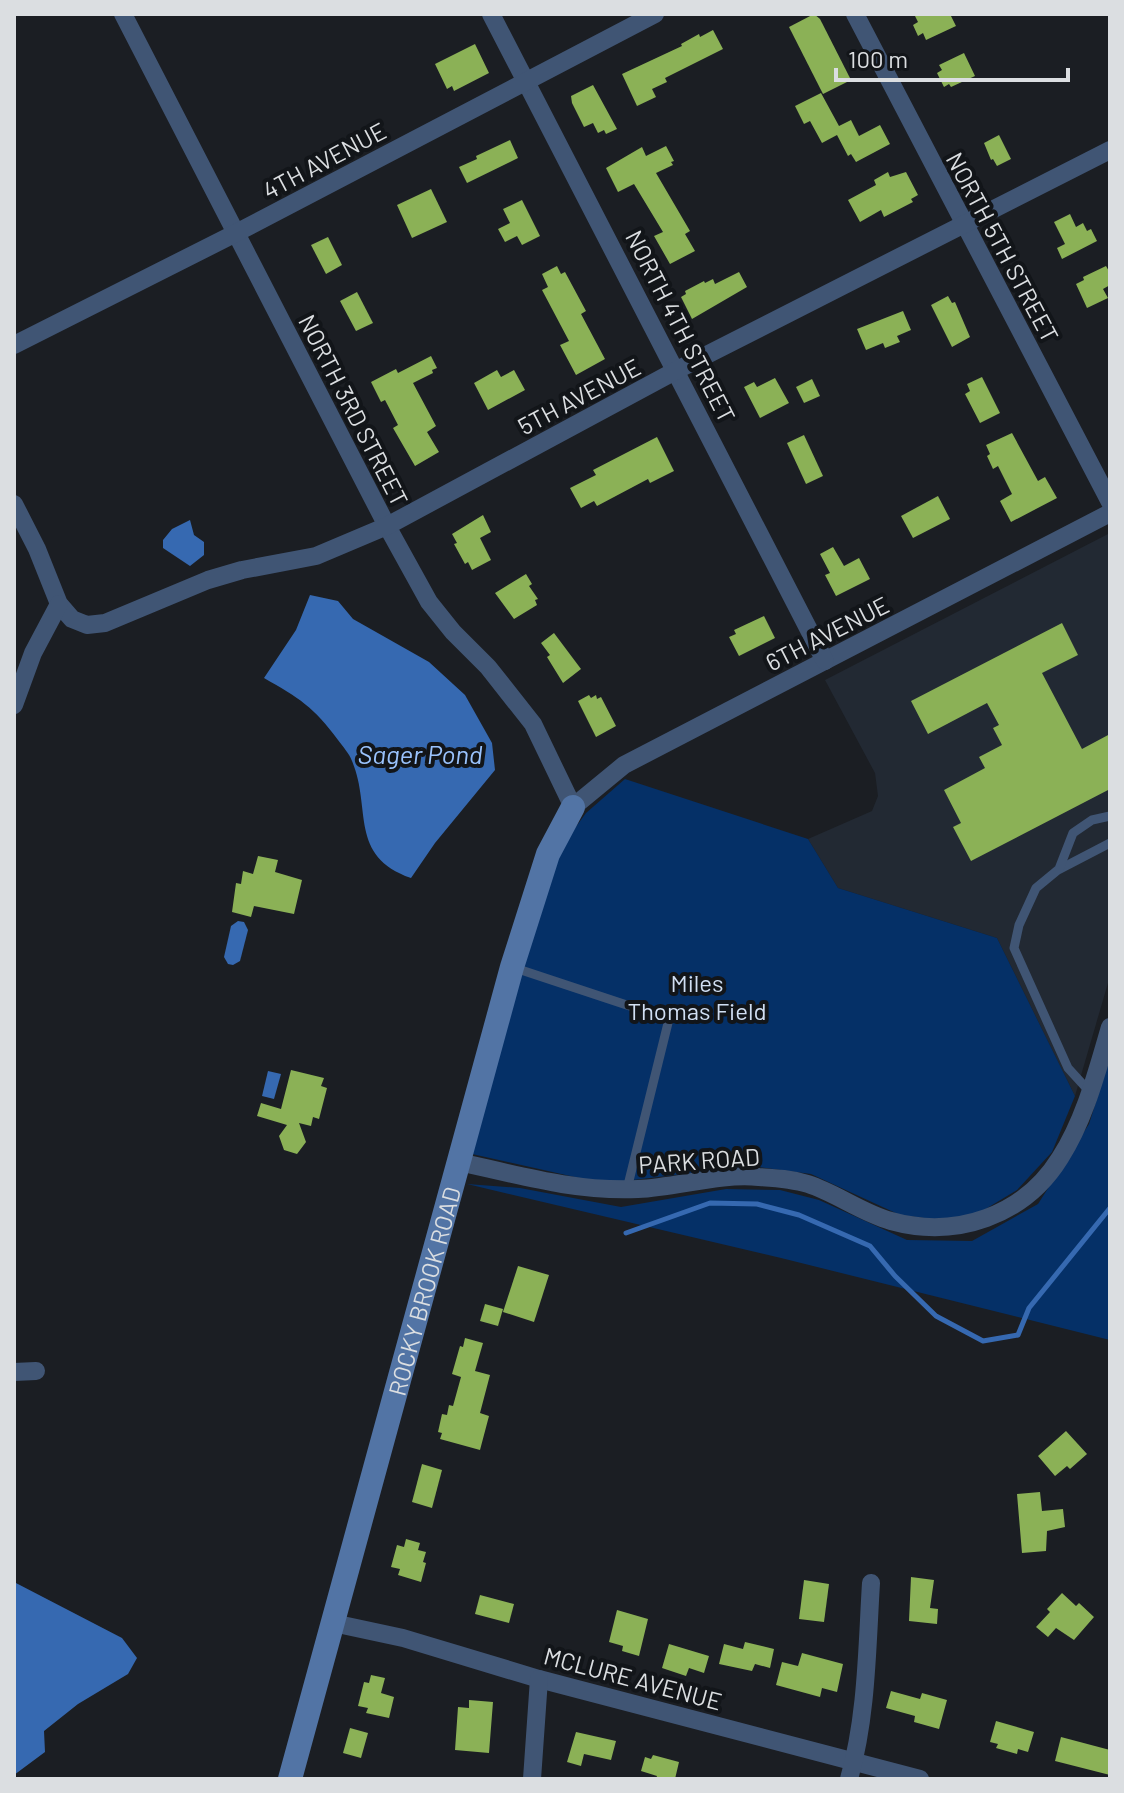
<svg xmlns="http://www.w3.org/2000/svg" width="1124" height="1793" viewBox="0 0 1124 1793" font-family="Barlow,sans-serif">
  <rect width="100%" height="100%" fill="#1b1e23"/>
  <polygon fill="#222933" points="1110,533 1110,976 1075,1096 997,938 838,888 808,839 872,811 878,796 875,773 825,680"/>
  <g fill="#053067">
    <polygon points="625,779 808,839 838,888 997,938 1075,1096 1052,1152 1017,1190 979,1213 940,1220 900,1215 811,1174 751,1166 616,1182 588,1180 472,1154 544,892 561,847 586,813"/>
    <polygon points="1110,1057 1110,1340 781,1258 467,1184 520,1188 621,1207 726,1189 780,1190 819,1200 907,1240 972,1241 1038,1204 1089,1124"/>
  </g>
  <g fill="#3669b1">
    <polygon points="190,520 194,535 204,542 204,555 190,566 163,548 163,540 172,529"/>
    <path d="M 310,595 L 338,601 L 353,619 L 429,662 L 465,695 L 492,743 L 495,770 L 435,843 L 411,878 C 348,856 372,808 352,761 C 349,753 343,747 338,740 C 314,707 299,698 264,678 L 296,630 Z"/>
    <polygon points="238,921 244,922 248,930 240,961 233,965 228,964 224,957 231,926"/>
    <polygon points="268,1071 281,1074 274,1099 262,1096"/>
    <polygon points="14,1582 122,1638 137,1658 128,1674 78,1704 44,1731 45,1752 14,1775"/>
  </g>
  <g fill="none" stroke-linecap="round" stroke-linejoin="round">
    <polyline stroke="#3669b1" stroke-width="5" points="626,1233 710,1203 757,1204 799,1215 870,1246 895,1276 936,1316 983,1341 1018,1335 1029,1308 1110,1208"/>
  </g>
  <g fill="#8bb156">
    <polygon points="814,14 820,19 851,80 823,94 789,27"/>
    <polygon points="914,14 950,14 956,26 926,40 923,33 918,36 913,25 918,22"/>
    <polygon points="713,30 723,49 665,78 667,82 652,89 656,97 637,106 622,74 682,46 681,44 699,34 700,37"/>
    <polygon points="475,44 489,73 454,91 452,86 447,89 435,64"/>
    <polygon points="964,53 975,76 951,87 949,84 944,87 937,73 942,70 939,65"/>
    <polygon points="593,85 617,129 606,134 604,130 598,133 593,123 584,127 572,103 571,96"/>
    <polygon points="821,93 839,126 851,120 859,136 880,125 890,144 856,162 851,154 848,156 837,135 822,143 810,121 804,124 795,106"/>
    <polygon points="999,135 1011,159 997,166 993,159 991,160 984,143"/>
    <polygon points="510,140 518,158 467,183 459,167 477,159 476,156"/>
    <polygon points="666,146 674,161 671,162 673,165 656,173 690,231 685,234 695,251 670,264 654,236 663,232 634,184 618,192 606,168 642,147 646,156"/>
    <polygon points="888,172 890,177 906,172 918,195 911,199 913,202 884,217 881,210 860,222 848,200 876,185 874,180"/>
    <polygon points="431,189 447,222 412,238 397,205"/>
    <polygon points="522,200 540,236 522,245 517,236 505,242 498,229 510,223 503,209"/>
    <polygon points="1070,214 1076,227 1083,223 1087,231 1091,229 1097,241 1062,259 1057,248 1065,244 1054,222"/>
    <polygon points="328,237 342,265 326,274 311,245"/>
    <polygon points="557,266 561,274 565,272 586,311 581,314 605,359 576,375 560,345 569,341 542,290 548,287 542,274"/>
    <polygon points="1106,266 1110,273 1110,285 1103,289 1108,298 1087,308 1076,284 1084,280 1083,277"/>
    <polygon points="739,272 747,287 692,319 681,297 686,294 685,291 704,281 705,283 713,279 715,284"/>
    <polygon points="357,292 373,323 356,331 340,301"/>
    <polygon points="948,296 952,303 955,302 970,337 952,347 931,305"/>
    <polygon points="903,311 911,330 897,336 900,342 885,348 883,343 866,350 857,329"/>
    <polygon points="431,356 437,368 432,370 433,373 413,383 436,426 427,432 439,452 415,466 393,428 398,425 385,400 381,402 371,382 396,369 398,373"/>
    <polygon points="497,370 501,377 514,370 525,390 488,410 474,383"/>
    <polygon points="982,377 1000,413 980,423 965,394 970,391 967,384"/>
    <polygon points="775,378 789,403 760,418 744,387 754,382 757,387"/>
    <polygon points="812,379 820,396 804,403 796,387"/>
    <polygon points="1012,433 1038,481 1045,477 1057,498 1011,522 1000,501 1012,494 998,466 993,469 987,456 990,454 986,445"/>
    <polygon points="804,435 823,476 806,484 787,443"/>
    <polygon points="657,437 674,471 650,483 648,479 597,506 594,501 581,508 570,488 596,475 593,470"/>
    <polygon points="938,496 950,519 913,538 901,516"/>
    <polygon points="483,515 491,532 480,538 491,560 472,570 468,562 465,564 454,544 457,543 452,534"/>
    <polygon points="833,547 844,566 859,558 870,579 836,596 825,575 830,573 820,554"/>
    <polygon points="526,574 532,584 529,586 538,599 535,600 537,605 514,619 495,593"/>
    <polygon points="764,616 775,638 739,656 729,637 736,634 734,630"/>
    <polygon points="1062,623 1078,655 1042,673 1082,749 1110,734 1110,789 971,861 953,827 961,823 944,790 985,768 979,757 1002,745 993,728 999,725 987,703 928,734 911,701"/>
    <polygon points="554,633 581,669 563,683 547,657 550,655 541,643"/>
    <polygon points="589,695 591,698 596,695 597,699 601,697 616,726 596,737 578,701"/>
    <polygon points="258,856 278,860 275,872 302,880 294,914 254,906 251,917 232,912 236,883 241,884 243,871 253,874"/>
    <polygon points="291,1070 324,1078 321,1086 327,1088 319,1119 313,1117 311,1126 299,1123 306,1142 297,1154 284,1150 279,1136 287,1125 257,1116 261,1103 281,1109"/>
    <polygon points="518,1266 549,1275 534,1322 503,1312"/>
    <polygon points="485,1304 503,1309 498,1326 480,1321"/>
    <polygon points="465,1338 483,1343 475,1371 490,1375 480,1413 489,1416 480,1450 440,1439 442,1433 438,1432 442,1414 447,1415 449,1405 453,1406 461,1377 452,1374 460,1346 463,1347"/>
    <polygon points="1066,1431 1087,1454 1070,1469 1067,1466 1055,1476 1038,1456"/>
    <polygon points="422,1464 442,1470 432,1508 412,1502"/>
    <polygon points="1040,1492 1042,1511 1063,1509 1065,1527 1047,1531 1046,1551 1022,1553 1017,1494"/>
    <polygon points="406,1539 420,1543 418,1550 426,1552 423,1562 426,1563 421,1582 398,1575 400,1569 391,1567 397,1545 404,1547"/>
    <polygon points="911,1577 934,1580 930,1608 938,1609 937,1624 909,1621"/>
    <polygon points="804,1580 829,1584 824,1622 799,1619"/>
    <polygon points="1062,1593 1076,1606 1079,1603 1094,1617 1074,1640 1056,1628 1048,1637 1036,1627 1050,1612 1047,1609"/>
    <polygon points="480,1595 514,1604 509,1623 475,1614"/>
    <polygon points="617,1610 648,1619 639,1656 622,1651 623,1646 609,1642"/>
    <polygon points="745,1642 774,1649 770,1668 755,1664 752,1671 719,1664 724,1644 743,1649"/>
    <polygon points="669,1644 709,1656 704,1673 689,1668 686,1676 662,1668"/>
    <polygon points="802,1653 843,1664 837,1692 822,1688 820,1697 776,1685 782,1662 798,1666"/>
    <polygon points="371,1675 385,1678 381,1693 394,1697 389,1718 366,1713 368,1708 358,1706 364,1682 369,1683"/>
    <polygon points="891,1691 920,1699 922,1693 947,1700 939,1729 914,1722 915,1716 886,1708"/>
    <polygon points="469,1700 493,1702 489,1753 455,1750 458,1707 469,1708"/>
    <polygon points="996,1721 1034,1732 1028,1752 1018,1749 1017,1754 996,1748 998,1744 990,1742"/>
    <polygon points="350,1728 368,1733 361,1758 343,1753"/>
    <polygon points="576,1732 616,1741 611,1760 584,1754 581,1766 567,1762"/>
    <polygon points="1061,1737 1110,1750 1110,1775 1055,1761"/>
    <polygon points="653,1755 679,1762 675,1779 656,1779 657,1776 641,1771 645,1757 651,1759"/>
  </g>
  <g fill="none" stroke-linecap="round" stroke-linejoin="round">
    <g stroke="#405574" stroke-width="9">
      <polyline points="1060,869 1110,843"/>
      <polyline points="512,967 669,1019 627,1189"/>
      <polyline points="1089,1091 1068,1068 1014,948 1019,925 1036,888 1059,869 1073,833 1092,820 1110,816"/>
    </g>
    <g stroke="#405574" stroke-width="18">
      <polyline points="123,14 387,526 429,602 453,632 488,667 533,724 573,807 624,765 1110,513"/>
      <polyline points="491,14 825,661"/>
      <polyline points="855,14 1110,502"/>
      <polyline points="14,345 236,233 655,14"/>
      <polyline points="14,504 37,549 59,604 72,619 87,625 105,623 208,580 242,570 316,556 387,526 677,370 1110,150"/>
      <polyline points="14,705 33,653 59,604"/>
      <path d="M 459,1162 C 518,1175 577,1192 638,1189 C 678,1187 720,1173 759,1177 C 776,1178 792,1179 808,1184 C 836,1193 862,1213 891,1221 C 956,1239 1024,1216 1060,1158 C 1085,1119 1097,1071 1110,1027"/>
      <polyline points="14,1372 36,1371"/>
      <polyline points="333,1623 403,1638 539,1679 920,1779"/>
      <polyline points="532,1779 539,1679"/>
      <path d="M 849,1779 C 867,1716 867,1647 871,1583"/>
    </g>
    <path stroke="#5274a5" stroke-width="24" id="s1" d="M 290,1779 L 512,967 L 548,854 L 573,807"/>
  </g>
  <g text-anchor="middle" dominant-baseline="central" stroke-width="8" stroke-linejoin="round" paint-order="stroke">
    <g font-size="24" fill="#dbdee1" stroke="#121519">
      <text transform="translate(324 160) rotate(-28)">4TH AVENUE</text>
      <text transform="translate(1003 247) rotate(62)">NORTH 5TH STREET</text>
      <text transform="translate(681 326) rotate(63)">NORTH 4TH STREET</text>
      <text transform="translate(579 396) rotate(-28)">5TH AVENUE</text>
      <text transform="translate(354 410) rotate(63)">NORTH 3RD STREET</text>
      <text transform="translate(827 633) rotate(-27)">6TH AVENUE</text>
      <text transform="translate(699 1160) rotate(-4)">PARK ROAD</text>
      <text stroke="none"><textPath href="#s1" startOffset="506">ROCKY BROOK ROAD</textPath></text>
      <text transform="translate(633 1678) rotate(15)">MCLURE AVENUE</text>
    </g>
    <g font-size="24" fill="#d1dff3" stroke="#121519">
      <text x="697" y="982">Miles<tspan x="697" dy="28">Thomas Field</tspan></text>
    </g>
    <g font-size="26" font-style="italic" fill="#9ac3fd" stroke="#121519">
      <text x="420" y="753">Sager Pond</text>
    </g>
  </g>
  <rect width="1124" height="1793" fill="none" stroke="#dbdee1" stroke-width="32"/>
  <path d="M836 68v12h232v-12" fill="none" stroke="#dbdee1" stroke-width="4"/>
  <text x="848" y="68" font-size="24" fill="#dbdee1" stroke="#121519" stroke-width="6" paint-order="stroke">100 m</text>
</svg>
